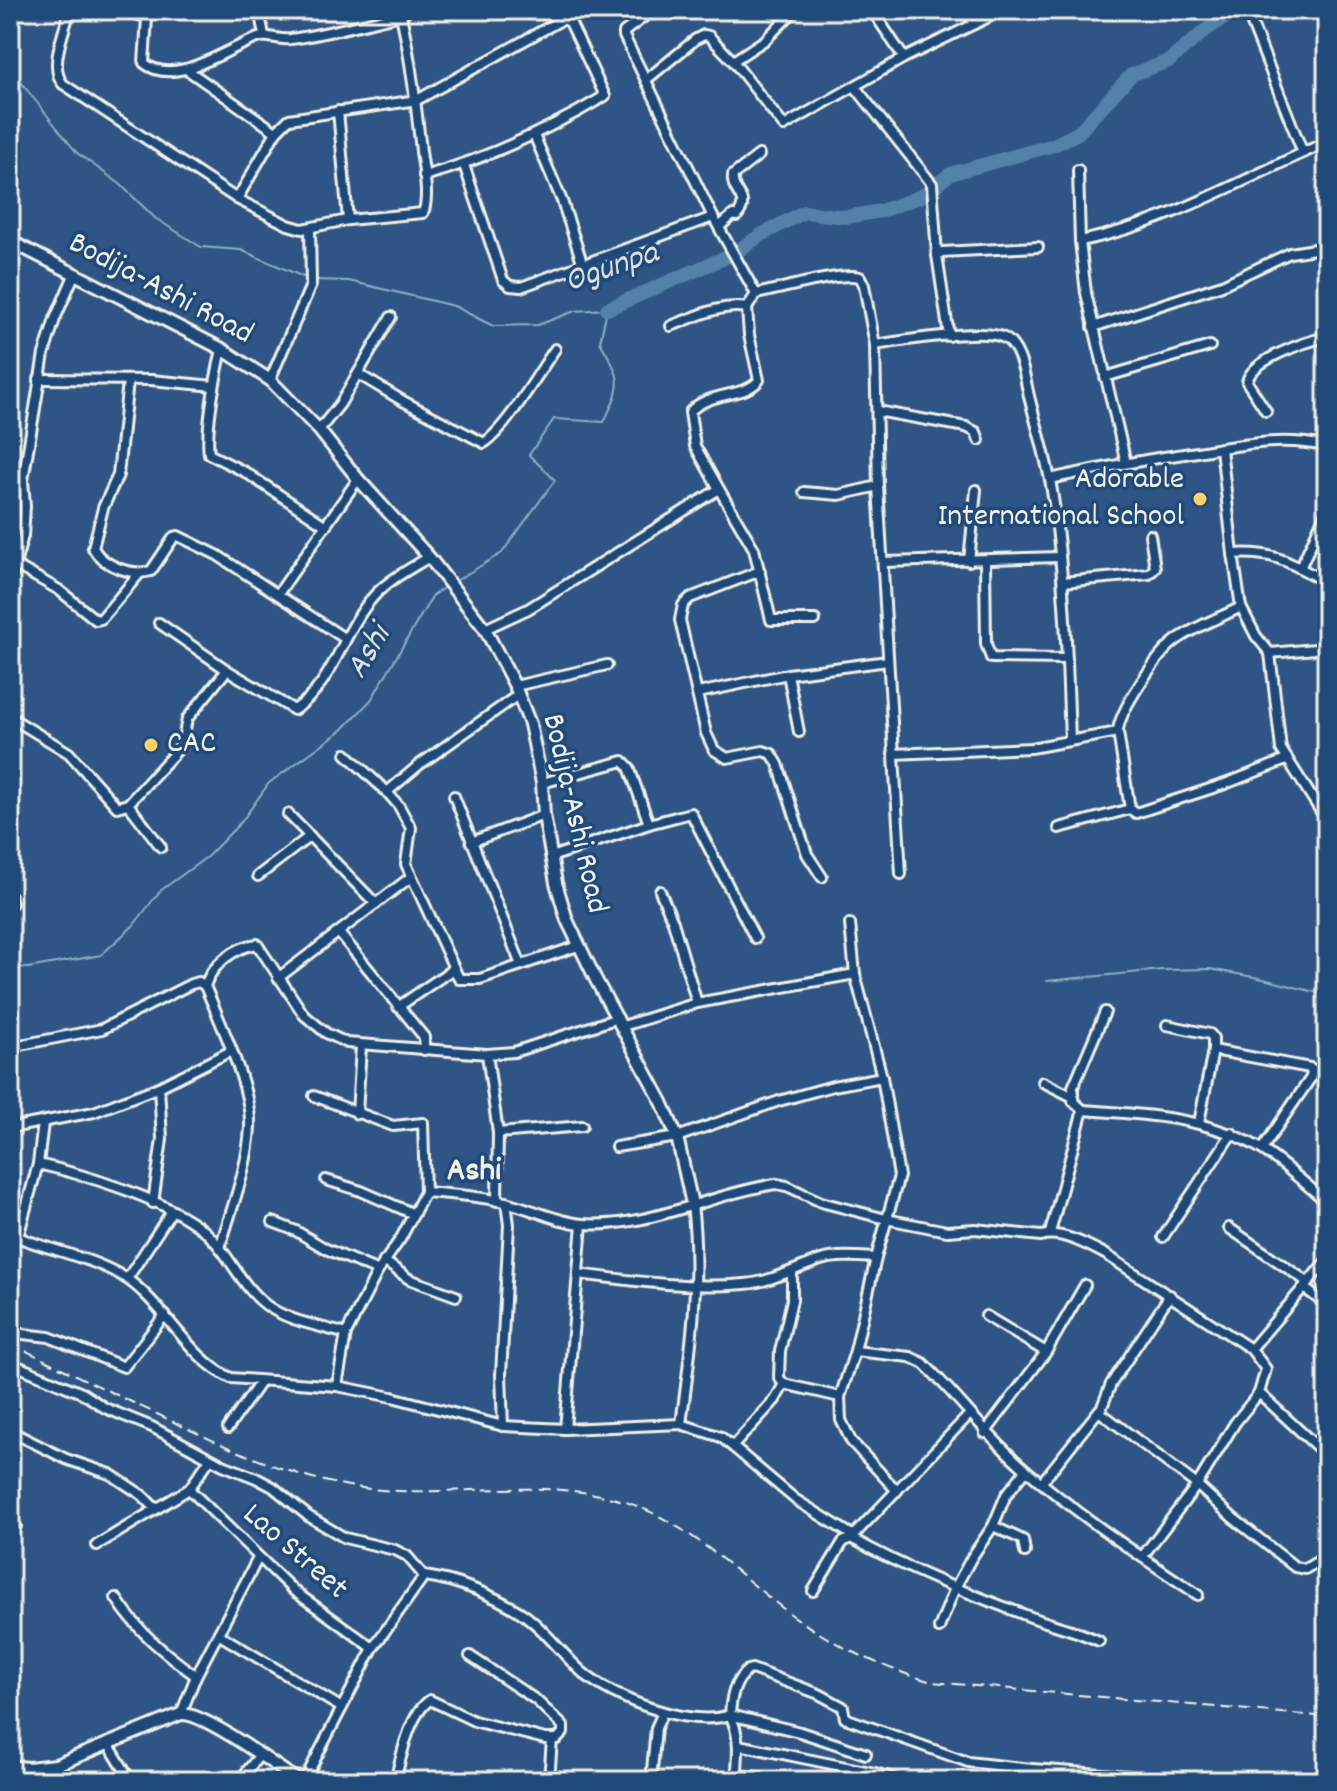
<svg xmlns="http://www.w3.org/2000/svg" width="1337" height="1791" viewBox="0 0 1337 1791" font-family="Dekko,sans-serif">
  <rect width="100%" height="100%" fill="#2e5585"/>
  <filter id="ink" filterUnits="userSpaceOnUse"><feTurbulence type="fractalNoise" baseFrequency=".0125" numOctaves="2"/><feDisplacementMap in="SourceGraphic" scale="16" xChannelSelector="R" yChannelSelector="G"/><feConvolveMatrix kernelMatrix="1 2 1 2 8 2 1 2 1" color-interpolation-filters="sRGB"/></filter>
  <g filter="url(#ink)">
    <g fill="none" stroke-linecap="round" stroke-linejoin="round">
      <g stroke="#93aec2" stroke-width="2">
        <polyline points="10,64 16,76 77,153 120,184 155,218 201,247 241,250 308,279"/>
        <path d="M 314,280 L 349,281 L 454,306 L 493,326 L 538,325 L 575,311 L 607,309 L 600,342 C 623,381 623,382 604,422 L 554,419 L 529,455 L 555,480 L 502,553 L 454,582"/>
        <polyline points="10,967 28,968 101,955 133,926 160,891 208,856 242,821 269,783 342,730 371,700 433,595 445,587"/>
        <polyline points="1047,981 1162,970 1210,969 1259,978 1327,995"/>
      </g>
      <polyline stroke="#5281a9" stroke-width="14" points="607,309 733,254 761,235 804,212 846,217 881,211 922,196 950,174 1054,145 1078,133 1131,75 1169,61 1206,30 1230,14 1246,10"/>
      <defs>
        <g id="minor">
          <path d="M 70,10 C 65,30 48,67 63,84 L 237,199 L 288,225 L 302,229 L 348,220 L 423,213 C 430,195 423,169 421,151 C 416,105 411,60 401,15"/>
          <path d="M 125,10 L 147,18 L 144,63 C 176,89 229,46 261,37 C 269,35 281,41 291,39 C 327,34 365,23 401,15 L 408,10"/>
          <polyline points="259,10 264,35"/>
          <polyline points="653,10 624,32 624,36 713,217 756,294"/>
          <polyline points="872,10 904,58"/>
          <polyline points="968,10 974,24"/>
          <polyline points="1252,24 1303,153"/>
          <polyline points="733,61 765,40 795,10"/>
          <polyline points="186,69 276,132"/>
          <polyline points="646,80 696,39 704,35 709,36 733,61 784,126 904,58 991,16"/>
          <polyline points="856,88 932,184 937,255"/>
          <polyline points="338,111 348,220"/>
          <polyline points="534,135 562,201 583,265"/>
          <polyline points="464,165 503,280 510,286 521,287 713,217"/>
          <polyline points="1078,170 1080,241 1086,293 1126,463"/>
          <path d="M 237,199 L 276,132 L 289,119 L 417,100 L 563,19 L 570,22 L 605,96 C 548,130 489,158 424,176"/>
          <path d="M 719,227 L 733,215 L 737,216 C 752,197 730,193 733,175 L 759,155"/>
          <path d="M 1080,241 C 1167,224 1247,177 1327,142"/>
          <path d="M 747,308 L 756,294 C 781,289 839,272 860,277 L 864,285 L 875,345 L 878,486 L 901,874"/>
          <path d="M 671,326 C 695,317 721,303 747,308"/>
          <polyline points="1093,327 1222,285 1290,253 1327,247"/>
          <polyline points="949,336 937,255 942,252 1038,247"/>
          <path d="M 875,345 C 900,341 981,328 1002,337 C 1021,344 1025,379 1029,396 C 1037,428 1047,459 1052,491 C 1065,574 1067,658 1070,741"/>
          <path d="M 222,349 C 216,376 205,427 209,454 L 245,472 L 326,526"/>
          <path d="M 358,374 L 403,401 L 484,443 C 507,428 538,373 555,349"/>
          <polyline points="1105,377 1210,346"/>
          <polyline points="39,379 151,380 214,386"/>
          <polyline points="270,380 311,285 310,228"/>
          <path d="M 128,381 L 118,475 L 103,508 L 93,548 C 103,566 131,576 151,571 L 174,537 L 178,536 L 217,555 L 344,638"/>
          <polyline points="877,411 966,427 976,432 979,440"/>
          <path d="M 1266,411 L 1247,382 C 1250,360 1307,341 1327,337"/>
          <polyline points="319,430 340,404 391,317"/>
          <polyline points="1221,448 1233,554 1241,607 1256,636 1270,653 1281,749 1327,821"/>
          <polyline points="10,476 23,480"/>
          <path d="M 1050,479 C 1099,468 1148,459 1197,452 C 1241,445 1284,436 1327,447"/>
          <polyline points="719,489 754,549 771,620 815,620"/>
          <polyline points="804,492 839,495 878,486"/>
          <path d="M 1233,554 C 1275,551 1291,563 1327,583"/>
          <polyline points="985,560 986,644 991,658 1067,659"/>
          <polyline points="969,561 976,490"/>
          <polyline points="884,562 1060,557"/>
          <polyline points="15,565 59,590 96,620 101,619 140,573"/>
          <polyline points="1300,568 1327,510"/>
          <polyline points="760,571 690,598 683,605 680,620 706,733 714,750 727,758 763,751 772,754 778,764 807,854 822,877"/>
          <polyline points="10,582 23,536 25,506 23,480 44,354 55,319 75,273"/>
          <polyline points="1063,582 1149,574 1155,568 1150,535"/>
          <polyline points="278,594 358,479"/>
          <path d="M 159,623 L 227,670 L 294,710 C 334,684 342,632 373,597 C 388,580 410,569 429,557"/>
          <path d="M 485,629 L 528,609 L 719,489 L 695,446 L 690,412 C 707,391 746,398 759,380 L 749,335 L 747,308"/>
          <polyline points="1270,653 1327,648"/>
          <polyline points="788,674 799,732"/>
          <polyline points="515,686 607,665"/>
          <polyline points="698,693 788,674 888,661"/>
          <polyline points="518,695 419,765 387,792 399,806 411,828 406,864 459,979 480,979 578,946"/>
          <polyline points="10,717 69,753 117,807 128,804 161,847"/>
          <polyline points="1118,732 1130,809 1136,813 1225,784 1286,760"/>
          <polyline points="346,754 387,792"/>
          <path d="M 893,754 L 1031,748 L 1118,732 C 1118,712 1158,654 1174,642 C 1193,627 1220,618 1241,607"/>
          <polyline points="542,783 623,761 629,767 649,824"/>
          <polyline points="454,796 521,965"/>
          <polyline points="128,804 182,745 187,719 227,670"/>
          <polyline points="288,814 376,904"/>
          <polyline points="1059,828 1130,809"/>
          <polyline points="471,842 544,815"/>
          <polyline points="551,857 649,824 691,813 755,938"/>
          <polyline points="258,876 310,836"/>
          <polyline points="660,891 673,922 697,1003"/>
          <polyline points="10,896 12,903"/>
          <polyline points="850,924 855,974 882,1077 899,1176 876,1258 855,1351 840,1397 841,1420 851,1441 897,1491"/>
          <polyline points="339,933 424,1037 424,1050"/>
          <polyline points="278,978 411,877"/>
          <polyline points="398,1007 453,969"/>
          <polyline points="1167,1025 1210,1034 1213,1038 1213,1050"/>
          <polyline points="623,1026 697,1003 855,974"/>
          <polyline points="10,1047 102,1029 191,984 199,982 205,986"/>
          <polyline points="487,1054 498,1133 497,1201"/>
          <polyline points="1312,1071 1327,1067"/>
          <polyline points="1043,1082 1071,1096"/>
          <polyline points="314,1096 393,1126 423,1123 425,1192 401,1238 378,1271 346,1334 337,1386"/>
          <path d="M 1083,1110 C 1143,1114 1205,1117 1258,1147 C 1283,1162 1305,1184 1327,1202"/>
          <polyline points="357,1114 361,1046"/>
          <polyline points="1199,1123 1213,1050 1310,1068 1312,1074 1310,1079 1262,1149"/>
          <polyline points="10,1128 94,1112 159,1087 231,1051"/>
          <polyline points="498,1133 582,1126"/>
          <polyline points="616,1147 677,1137 779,1101 833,1086 882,1077"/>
          <path d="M 38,1164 C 86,1175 158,1197 198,1226 C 227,1246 238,1284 266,1305 C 287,1321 320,1326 346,1334"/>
          <polyline points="326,1180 361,1191 414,1214"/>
          <path d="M 425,1192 C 452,1194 479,1196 505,1202 C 530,1208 557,1222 583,1224 C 647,1229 713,1193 776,1184 L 787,1186 L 821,1202 L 886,1219 L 947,1231 L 975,1229 L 1041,1236 C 1060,1230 1088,1245 1105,1254 L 1251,1349 L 1266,1369 L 1259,1393 L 1327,1456"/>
          <polyline points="153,1203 162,1139 159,1087"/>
          <polyline points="273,1222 296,1231 326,1249 378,1271"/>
          <polyline points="1229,1228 1309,1283"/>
          <polyline points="1050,1233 1083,1110 1073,1101 1073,1087 1105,1012"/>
          <path d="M 10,1234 C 47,1250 93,1257 127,1279 C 166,1306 189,1359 231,1378 L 337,1386 L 392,1397 L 503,1426 L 565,1429 L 681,1424 L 721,1437 L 796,1500 L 852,1535"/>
          <polyline points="18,1237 38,1164 43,1123"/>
          <polyline points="1163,1237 1232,1133"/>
          <path d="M 220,1248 C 231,1209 248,1168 250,1127 C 252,1089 220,1022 205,986 C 212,964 235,947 257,944 L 304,1015 L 326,1033 L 347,1043 L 487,1054 L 514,1052 L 618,1018"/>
          <polyline points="384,1261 409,1279 456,1296"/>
          <polyline points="792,1272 792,1300 780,1351 779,1378 784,1384 840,1397"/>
          <path d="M 578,1274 C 633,1281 689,1289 745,1284 C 771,1282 796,1268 821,1260 C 838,1255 858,1257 876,1258"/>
          <polyline points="127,1279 171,1212"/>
          <polyline points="1304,1288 1327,1305"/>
          <polyline points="1170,1295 1111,1384 1100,1412 1197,1485 1233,1518 1295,1567 1305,1569 1327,1556"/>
          <polyline points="986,1316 1046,1352"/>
          <polyline points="10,1325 23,1334 49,1337 124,1367 165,1315"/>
          <polyline points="1251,1349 1327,1260"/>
          <path d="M 855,1351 L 910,1357 L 923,1363 C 959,1397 987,1437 1025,1469 C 1078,1515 1139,1555 1198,1595"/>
          <path d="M 10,1363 L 84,1394 L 105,1408 L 152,1427 L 223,1465 L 256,1478 L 273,1487 L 308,1516 L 345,1538 L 395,1550 L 407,1556 L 424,1576 C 456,1580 493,1595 520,1612 C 543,1627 561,1653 582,1672 C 613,1699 689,1728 730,1715 C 731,1698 734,1681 748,1670 L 752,1669 L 819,1694 L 843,1707 L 845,1718 L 968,1762 L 1032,1769 L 1032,1781"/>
          <path d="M 681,1424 C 691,1350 701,1278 692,1204"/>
          <polyline points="503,1426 501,1375 509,1225 506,1202"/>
          <polyline points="228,1428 261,1381"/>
          <polyline points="565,1429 582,1224"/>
          <polyline points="10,1431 66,1459 110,1474 142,1495 156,1509"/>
          <polyline points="985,1433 1046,1352 1085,1285"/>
          <polyline points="733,1446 775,1400 784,1384"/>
          <polyline points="1042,1482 1100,1409"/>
          <polyline points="189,1489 294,1591 373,1648"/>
          <polyline points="10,1523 16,1526"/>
          <polyline points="993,1526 1023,1540 1025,1552"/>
          <path d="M 851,1538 C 908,1570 967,1593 1028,1616 C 1052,1625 1076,1630 1099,1641"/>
          <polyline points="97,1545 189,1489 210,1459"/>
          <polyline points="1142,1557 1197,1485 1235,1423 1259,1393"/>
          <polyline points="813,1591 843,1542 851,1538 970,1414"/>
          <path d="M 116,1598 C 137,1631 164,1653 196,1676"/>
          <polyline points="939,1628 955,1588 972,1557 993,1526 1006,1495 1026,1470"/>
          <polyline points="218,1634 342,1708"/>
          <polyline points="181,1714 196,1676 258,1558"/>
          <polyline points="730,1715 800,1732 866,1754"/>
          <path d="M 730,1715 C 741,1737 738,1757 736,1781"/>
          <polyline points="109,1745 131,1781"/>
          <polyline points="739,1745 875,1773 900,1781"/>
          <polyline points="28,1768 29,1781"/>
          <polyline points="1032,1769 1156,1778"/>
          <polyline points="737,1775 796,1781"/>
          <polyline points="239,1781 259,1756"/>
          <polyline points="304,1781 373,1648 424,1576"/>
          <path d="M 395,1781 C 401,1758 409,1714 430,1700 L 474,1721 L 545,1739 L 557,1739 L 563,1733 L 563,1726 L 536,1700 L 470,1656"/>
          <polyline points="549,1781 552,1739"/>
          <polyline points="651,1781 656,1728 663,1712"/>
        </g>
        <g id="tertiary">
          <polyline points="10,241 222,349 270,380 319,430 358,479 429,557 485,629 515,686 530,724 542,783 544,815 556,883 567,920 596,980 662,1102 677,1137 692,1204"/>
          <path d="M 10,1766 L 28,1768 L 56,1765 L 181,1714 C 204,1712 275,1766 299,1781"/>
        </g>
      </defs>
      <use href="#minor" stroke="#f4f1e8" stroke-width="14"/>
      <use href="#tertiary" stroke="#f4f1e8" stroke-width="16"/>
      <use href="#minor" stroke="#1f4a7a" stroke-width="8"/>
      <use href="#tertiary" stroke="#1f4a7a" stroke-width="10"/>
      <path stroke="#f4f1e8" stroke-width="2" stroke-dasharray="12 6" stroke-linecap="butt" d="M 10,1343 C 59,1367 108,1391 157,1414 C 221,1445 285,1476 355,1487 C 445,1501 540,1474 626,1502 C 685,1522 729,1566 776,1603 C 823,1640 875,1666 932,1682 L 1327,1717"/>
    </g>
  </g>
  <g fill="#ffd166" stroke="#1f4a7a" stroke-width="3">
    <circle cx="1200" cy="499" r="8"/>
    <circle cx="151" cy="745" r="8"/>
  </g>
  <g text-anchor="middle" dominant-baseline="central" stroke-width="7" stroke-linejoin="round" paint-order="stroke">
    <g font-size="32" fill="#f4f1e8" stroke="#1f4a7a">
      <text transform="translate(160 290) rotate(28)">Bodija-Ashi Road</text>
      <text transform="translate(573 814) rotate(77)">Bodija-Ashi Road</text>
      <text transform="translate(294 1553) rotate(41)">Lao Street</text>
    </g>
    <g font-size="32" fill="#f4f1e8" stroke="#1f4a7a" text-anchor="end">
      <text x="1184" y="481">Adorable<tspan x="1184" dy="37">International School</tspan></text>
      <text x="167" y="745" text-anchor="start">CAC</text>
    </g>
    <g font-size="34" font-style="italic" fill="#dce0df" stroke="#1f4a7a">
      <text transform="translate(612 269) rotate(-19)">Ogunpa</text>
      <text transform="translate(370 653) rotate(-59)">Ashi</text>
    </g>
    <g font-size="34" font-weight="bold" fill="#f4f1e8" stroke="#1f4a7a">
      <text x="474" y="1172">Ashi</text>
    </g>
  </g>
  <rect width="1337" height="1791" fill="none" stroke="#1f4a7a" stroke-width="40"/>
  <rect x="20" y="20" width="1297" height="1751" fill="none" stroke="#f4f1e8" stroke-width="3" filter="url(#ink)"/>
</svg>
